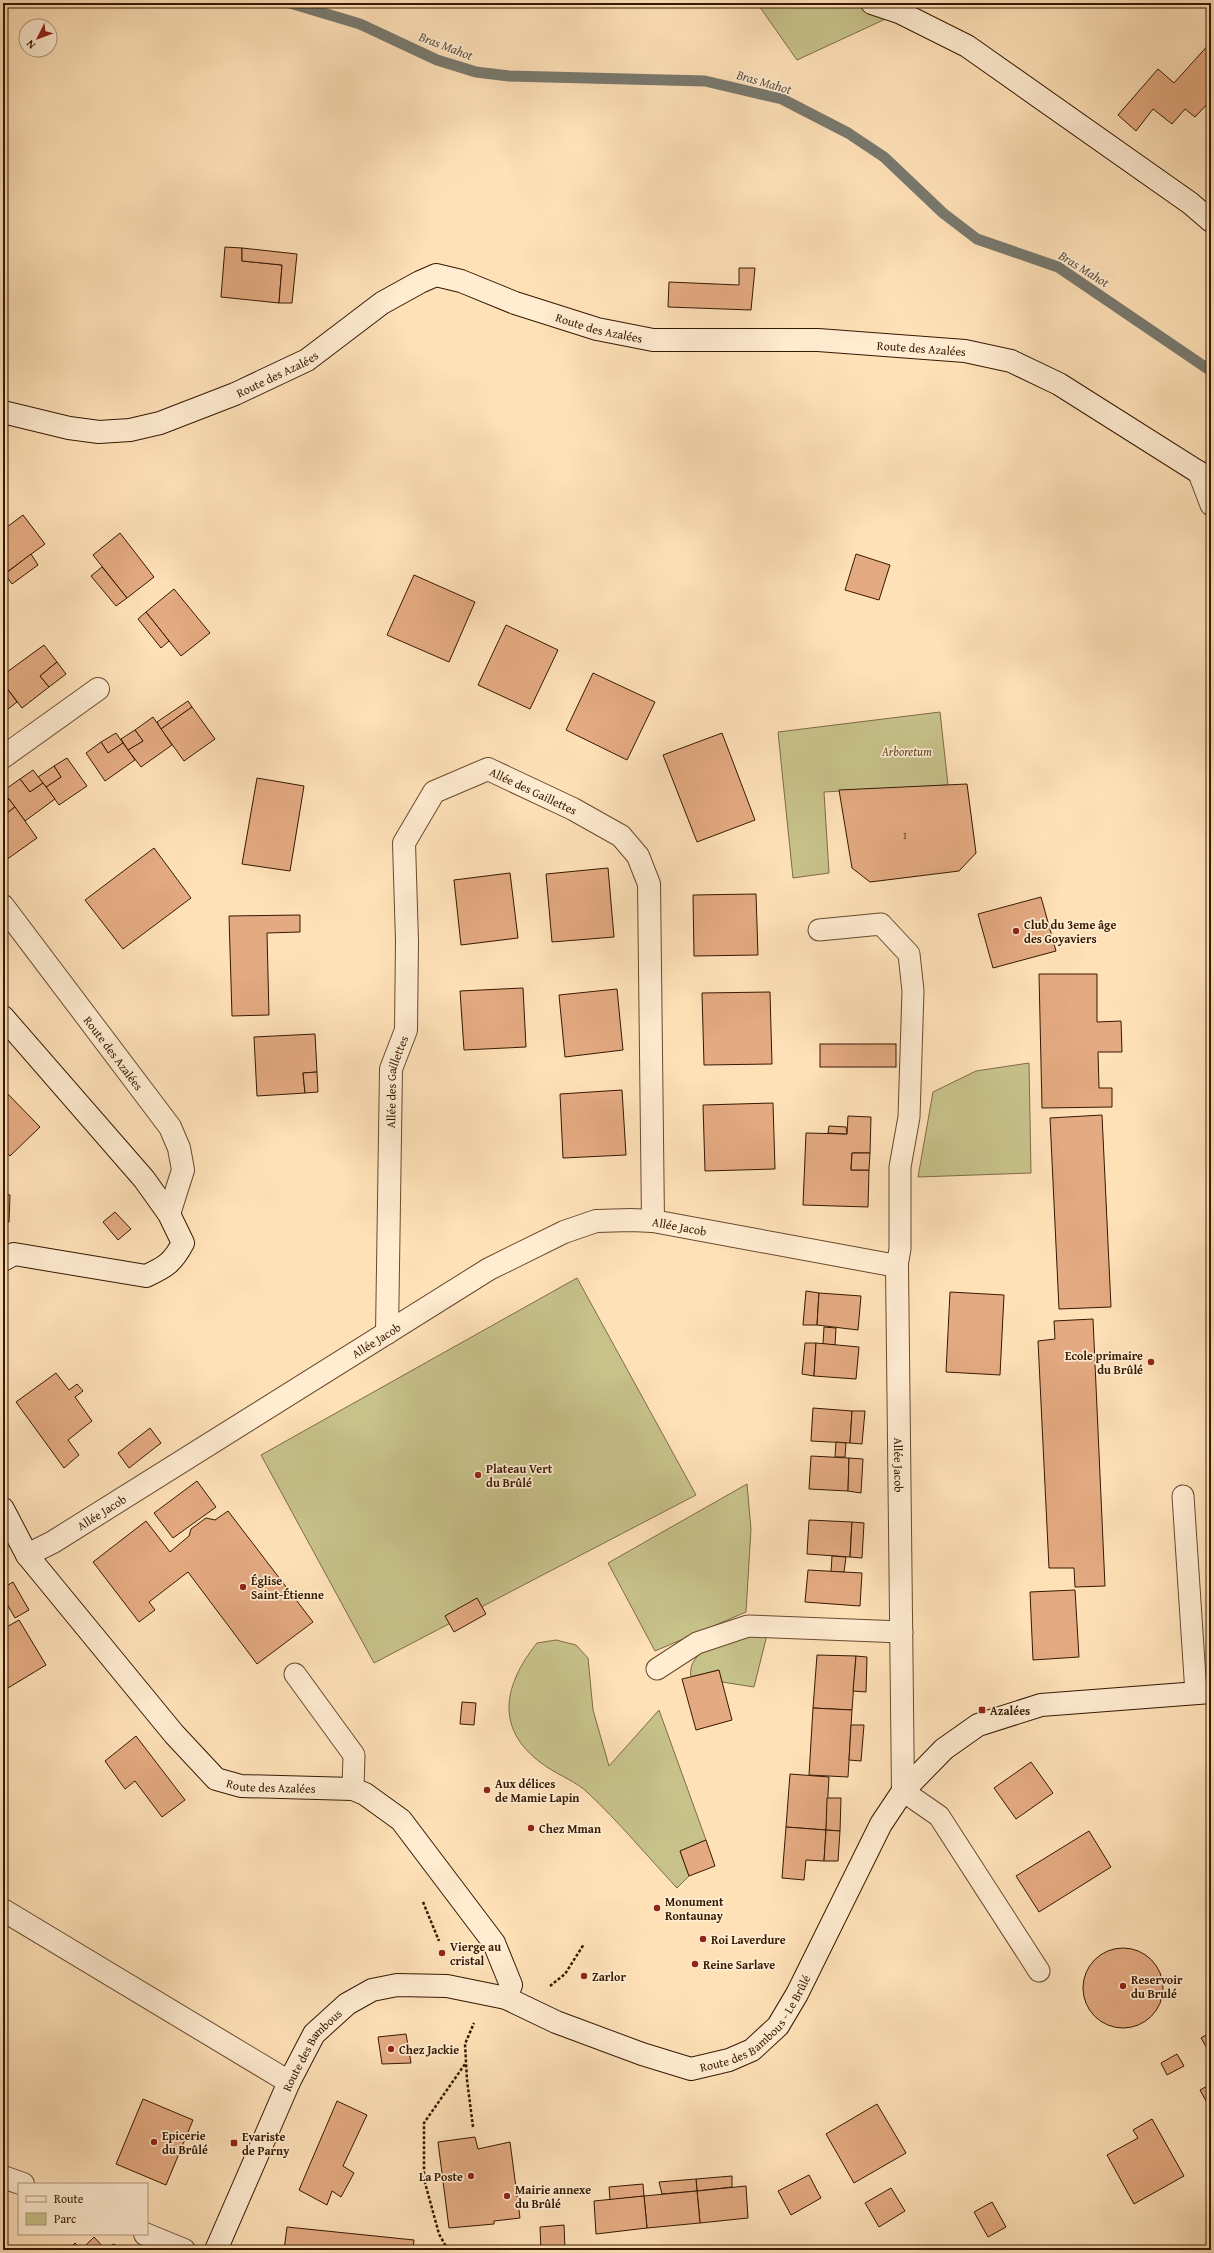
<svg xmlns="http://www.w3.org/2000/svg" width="1214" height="2253" viewBox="0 0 1214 2253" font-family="'Gentium Book Plus',serif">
  <rect width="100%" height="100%" fill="#ffe1b8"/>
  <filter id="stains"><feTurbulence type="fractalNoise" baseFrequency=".005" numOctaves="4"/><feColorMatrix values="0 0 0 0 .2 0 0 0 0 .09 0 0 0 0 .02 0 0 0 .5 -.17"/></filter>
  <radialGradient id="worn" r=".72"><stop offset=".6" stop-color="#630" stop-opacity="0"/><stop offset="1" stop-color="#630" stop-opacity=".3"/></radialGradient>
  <g fill="#c7c18a" stroke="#7e6c45">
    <polygon points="757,3 920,3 797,60"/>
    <polygon points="940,712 948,785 824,792 829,873 793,878 778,732"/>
    <polygon points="1029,1063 1031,1173 918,1177 933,1092 976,1071"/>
    <polygon points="577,1278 696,1495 374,1663 261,1455"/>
    <polygon points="747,1484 751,1529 746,1612 655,1651 608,1563"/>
    <path d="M 747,1633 L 767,1635 L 754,1687 L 722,1682 L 718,1670 L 691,1677 C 686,1649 727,1641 747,1633 Z"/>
    <path d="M 556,1640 L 576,1645 L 588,1658 L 593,1710 L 609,1766 L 659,1710 L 706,1840 L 680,1851 L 689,1876 L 677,1888 C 647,1856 619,1822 588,1793 C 577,1782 560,1776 547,1767 C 494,1732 502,1687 537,1643 Z"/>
  </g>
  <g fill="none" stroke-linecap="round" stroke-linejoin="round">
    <polyline stroke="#797a70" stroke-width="11" points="290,3 360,24 437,60 476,72 509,76 705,81 782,99 848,133 884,157 943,213 977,239 1058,267 1211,371"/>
  </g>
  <g fill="#e4aa81" stroke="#361800">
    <polygon points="1211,42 1211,87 1207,91 1211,95 1211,100 1195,117 1185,109 1172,124 1153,109 1136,131 1118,115 1158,69 1174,83"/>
    <polygon points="225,247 242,248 242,261 282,265 279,303 221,297"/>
    <polygon points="242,248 297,254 292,303 279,303 282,265 242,261"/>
    <polygon points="739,268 755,268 751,310 668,307 669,282 739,285"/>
    <polygon points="23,515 45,544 3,575 3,530"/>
    <polygon points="120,533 154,577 127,598 93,555"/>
    <polygon points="31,554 38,565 12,584 5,574"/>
    <polygon points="856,554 890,565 879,600 845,590"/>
    <polygon points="102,567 127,598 116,606 91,576"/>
    <polygon points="414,575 475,602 449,662 387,635"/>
    <polygon points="174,589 210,633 181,656 146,612"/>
    <polygon points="146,612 169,641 161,648 138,619"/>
    <polygon points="506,625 558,650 530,709 478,685"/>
    <polygon points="44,645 57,662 40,676 49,687 22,708 3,683 3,675"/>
    <polygon points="57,662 66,674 49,687 40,676"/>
    <polygon points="593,673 655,702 627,760 566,730"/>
    <polygon points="3,683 17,702 3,713"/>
    <polygon points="188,701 192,707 161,729 157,722"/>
    <polygon points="192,707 215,739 184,761 161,729"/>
    <polygon points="153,717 172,745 141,767 128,750 143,741 135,730"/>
    <polygon points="135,730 143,741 128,750 121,739"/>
    <polygon points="116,733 123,743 108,753 101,742"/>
    <polygon points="722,733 755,820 697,842 663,755"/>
    <polygon points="101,742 108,753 123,743 135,760 105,781 86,753"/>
    <polygon points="67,758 87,786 59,805 46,787 61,777 54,766"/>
    <polygon points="54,766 61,777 46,787 38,777"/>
    <polygon points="33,770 43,783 30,792 20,779"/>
    <polygon points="257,778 304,786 290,871 242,864"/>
    <polygon points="20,779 30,792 43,783 55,799 25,821 3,791"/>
    <polygon points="967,784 976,853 959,871 870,882 852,868 839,790"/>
    <polygon points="9,799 15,807 3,816 3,804"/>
    <polygon points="15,807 37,838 6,860 3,855 3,816"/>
    <polygon points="154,848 191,898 123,949 85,900"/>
    <polygon points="608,868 614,937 552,942 546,874"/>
    <polygon points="510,873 518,938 461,945 454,880"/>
    <polygon points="756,894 758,955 694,956 693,895"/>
    <polygon points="1041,897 1056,951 993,968 978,914"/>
    <polygon points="300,915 300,932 267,933 269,1015 232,1016 229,916"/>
    <polygon points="1039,974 1097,974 1097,1022 1121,1021 1122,1052 1098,1052 1099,1088 1112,1088 1112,1107 1042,1108"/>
    <polygon points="523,988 526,1047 464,1050 460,991"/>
    <polygon points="617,989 623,1050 565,1057 559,995"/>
    <polygon points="770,992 772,1064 704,1065 702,993"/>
    <polygon points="315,1034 317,1072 303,1073 305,1093 257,1096 254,1037"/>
    <rect x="820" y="1044" width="76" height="23"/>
    <polygon points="317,1072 318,1092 305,1093 303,1073"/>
    <polygon points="3,1089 40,1127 10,1156 3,1149"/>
    <polygon points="622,1090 626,1155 563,1158 560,1094"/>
    <polygon points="773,1103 775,1169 705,1171 703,1105"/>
    <polygon points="1102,1115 1111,1307 1059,1309 1050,1118"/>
    <polygon points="848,1116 871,1117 870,1153 852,1153 851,1170 869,1170 868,1207 803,1205 806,1133 847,1134"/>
    <polygon points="829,1126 846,1127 847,1134 828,1133"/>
    <polygon points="852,1153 870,1153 869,1170 851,1170"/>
    <polygon points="3,1194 10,1195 9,1222 3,1222"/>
    <polygon points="115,1212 131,1229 118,1240 103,1222"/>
    <polygon points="806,1291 819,1293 817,1325 803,1325"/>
    <polygon points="950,1292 1004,1295 1000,1375 946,1372"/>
    <polygon points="819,1293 861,1296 858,1330 817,1325"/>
    <polygon points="1093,1319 1105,1586 1075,1587 1074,1568 1049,1568 1038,1341 1055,1339 1054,1321"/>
    <polygon points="824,1327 836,1328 835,1345 823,1344"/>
    <polygon points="805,1343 816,1343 814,1376 802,1374"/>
    <polygon points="816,1343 859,1347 856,1379 814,1376"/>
    <polygon points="56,1373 69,1390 77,1384 83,1391 75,1397 92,1421 68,1440 79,1455 64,1468 16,1402"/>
    <polygon points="813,1408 852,1411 850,1443 811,1441"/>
    <polygon points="852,1411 865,1411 862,1444 850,1443"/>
    <polygon points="150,1428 161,1443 129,1468 118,1453"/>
    <polygon points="836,1442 846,1443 845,1457 835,1457"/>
    <polygon points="811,1456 849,1458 848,1491 809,1489"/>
    <polygon points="849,1458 863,1459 861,1493 848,1491"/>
    <polygon points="197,1481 216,1507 173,1538 154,1513"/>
    <polygon points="228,1511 313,1622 257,1664 188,1572 149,1602 155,1610 139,1622 93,1562 146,1521 170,1552 189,1536 191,1529 206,1518 215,1520"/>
    <polygon points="809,1520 852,1522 850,1557 807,1554"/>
    <polygon points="852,1522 864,1523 862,1558 850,1557"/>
    <polygon points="832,1556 846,1557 844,1572 831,1572"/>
    <polygon points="808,1570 862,1573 860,1606 805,1602"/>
    <polygon points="13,1582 29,1610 15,1618 3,1597 3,1588"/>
    <polygon points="1075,1590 1079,1657 1033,1660 1030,1592"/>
    <polygon points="477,1598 486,1614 454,1632 445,1616"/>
    <polygon points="19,1620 46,1665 3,1691 3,1629"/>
    <polygon points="817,1655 856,1656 852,1710 813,1708"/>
    <polygon points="856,1656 867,1657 866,1692 853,1691"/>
    <polygon points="719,1670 732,1720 696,1730 682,1679"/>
    <polygon points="462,1702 476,1703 474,1725 460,1724"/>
    <polygon points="813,1708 852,1710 848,1777 809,1775"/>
    <polygon points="851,1725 864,1725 861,1761 849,1760"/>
    <polygon points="136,1736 185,1800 162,1817 135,1781 125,1789 105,1761"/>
    <polygon points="1031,1762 1053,1793 1016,1819 994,1788"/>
    <polygon points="790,1774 829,1777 826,1830 786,1827"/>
    <polygon points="827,1798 841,1798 840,1831 826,1830"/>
    <polygon points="786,1827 826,1830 824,1861 806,1860 804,1880 782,1878"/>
    <polygon points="826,1830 840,1831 838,1861 824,1861"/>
    <polygon points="1089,1831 1111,1867 1039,1912 1016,1876"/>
    <polygon points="706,1840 715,1866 689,1876 680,1851"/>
    <circle cx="1123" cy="1988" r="40"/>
    <polygon points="1211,2032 1211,2048 1208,2050 1201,2038"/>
    <polygon points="406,2034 411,2063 382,2064 378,2037"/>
    <polygon points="1177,2054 1184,2066 1167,2075 1161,2063"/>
    <polygon points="1211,2084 1211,2110 1200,2090"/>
    <polygon points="143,2099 193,2120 166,2185 116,2164"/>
    <polygon points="337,2101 367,2115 343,2166 354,2173 341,2197 332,2191 327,2205 299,2190"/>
    <polygon points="877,2104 906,2153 854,2183 826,2134"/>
    <polygon points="1152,2119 1184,2176 1134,2204 1107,2155 1138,2138 1133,2130"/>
    <polygon points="475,2137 478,2149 510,2142 520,2218 494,2221 494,2224 449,2228 438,2142"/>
    <polygon points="809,2175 821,2198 791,2215 778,2191"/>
    <polygon points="732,2176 732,2187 697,2191 696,2179"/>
    <polygon points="696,2179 697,2191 662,2194 659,2182"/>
    <polygon points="643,2184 644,2196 610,2200 609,2187"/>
    <polygon points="746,2186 748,2218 700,2223 697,2191"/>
    <polygon points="891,2188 905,2211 879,2227 865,2203"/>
    <polygon points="697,2191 700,2223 647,2228 644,2196"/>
    <polygon points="644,2196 647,2228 596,2234 594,2201"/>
    <polygon points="992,2202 1006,2227 988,2237 974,2212"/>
    <polygon points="564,2225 565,2250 541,2250 540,2227"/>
    <polygon points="287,2227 414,2240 413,2250 284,2250"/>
    <polygon points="94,2237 106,2250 70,2250 69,2249 75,2243 81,2250"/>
    <polygon points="113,2244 127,2250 110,2250"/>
  </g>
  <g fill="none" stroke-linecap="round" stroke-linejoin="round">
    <defs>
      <g id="lane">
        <polyline points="1198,471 1211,505"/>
        <polyline points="819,930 881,924 909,954 913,991 909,1117 900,1167 900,1249 897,1266"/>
        <polyline points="1183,1496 1196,1693"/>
        <polyline points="657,1669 697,1643 748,1626 902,1632"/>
        <polyline points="295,1674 354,1755 353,1789"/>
        <polyline points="903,1791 939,1816 1039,1971"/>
      </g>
      <g id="street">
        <polyline points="3,757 98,689"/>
        <path id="s1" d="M 3,906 L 170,1127 L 179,1148 L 183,1170 L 169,1214"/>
        <path id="s2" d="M 387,1333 L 391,1069 L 406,1030 L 407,941 L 404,843 L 434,792 L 488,769 L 573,809 L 621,836 L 638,856 L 649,884 L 653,1221"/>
        <path id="s3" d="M 27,1555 L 53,1542 L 489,1269 L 564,1232 L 596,1221 L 631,1220 L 653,1221 L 897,1266 L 903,1791"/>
        <polyline points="3,1910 289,2082"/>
        <polyline points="3,2177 23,2184"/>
        <polyline points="145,2234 184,2250"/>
      </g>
      <g id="secondary">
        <polyline points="872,3 899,12 967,46 1190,203 1211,221"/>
        <path id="s4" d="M 3,412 L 69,428 L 99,432 L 130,430 L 160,423 L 235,394 L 307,360 L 382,303 L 420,282 L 436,275 L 461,281 L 515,303 L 597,329 L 653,340 L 818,340 L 965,351 L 1011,361 L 1059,384 L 1211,480"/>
        <path d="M 3,1017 L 144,1179 L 169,1214 L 183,1243 C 173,1262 166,1267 146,1276 L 14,1254 L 3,1260"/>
        <path id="s5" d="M 3,1509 L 27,1555 L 174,1734 L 216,1779 L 241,1786 L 353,1789 L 365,1794 L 401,1820 L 494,1943 L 511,1985 L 506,1998"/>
        <path id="s6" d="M 216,2250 L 289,2082 L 314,2034 L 347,2004 L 372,1990 L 397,1985 L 447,1986 L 506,1998 L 556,2022 L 642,2054 L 691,2069 L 729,2060 L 752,2050 L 778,2026 L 797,1994 L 881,1824 L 903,1791 L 944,1749 L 978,1725 L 1041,1705 L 1211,1692"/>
      </g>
    </defs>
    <use href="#lane" stroke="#684a2e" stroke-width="23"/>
    <use href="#street" stroke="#684a2e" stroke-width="24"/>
    <use href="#secondary" stroke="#361800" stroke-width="24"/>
    <g stroke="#361800" stroke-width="2.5" stroke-dasharray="3 2" stroke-linecap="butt">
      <polyline points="423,1902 439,1941"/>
      <polyline points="550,1986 565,1974 584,1944"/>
      <polyline points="473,2127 467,2080 465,2044 474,2023"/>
      <polyline points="448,2250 439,2234 424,2179 424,2123 465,2064"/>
    </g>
    <use href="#lane" stroke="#ffecd1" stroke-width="21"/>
    <use href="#street" stroke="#ffecd1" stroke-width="22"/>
    <use href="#secondary" stroke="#ffecd1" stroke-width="22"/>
  </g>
  <g fill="#8f2418" stroke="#ffecd1" stroke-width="1.5">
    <circle cx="1016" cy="931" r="4"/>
    <circle cx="1151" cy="1362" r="4"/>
    <circle cx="478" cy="1475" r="4"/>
    <circle cx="243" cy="1587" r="4"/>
    <rect x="978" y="1706" width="8" height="8" rx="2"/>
    <circle cx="487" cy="1790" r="4"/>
    <circle cx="531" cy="1828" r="4"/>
    <circle cx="657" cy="1908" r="4"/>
    <circle cx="703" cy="1939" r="4"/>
    <circle cx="442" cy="1953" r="4"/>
    <circle cx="695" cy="1964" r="4"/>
    <circle cx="584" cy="1976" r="4"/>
    <circle cx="1123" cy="1986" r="4"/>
    <circle cx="391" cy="2049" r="4"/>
    <circle cx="154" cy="2142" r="4"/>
    <rect x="230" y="2139" width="8" height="8" rx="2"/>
    <circle cx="471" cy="2176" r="4"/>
    <circle cx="507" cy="2196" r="4"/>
  </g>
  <g text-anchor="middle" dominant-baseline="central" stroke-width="3.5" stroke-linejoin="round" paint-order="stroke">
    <g font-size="10" fill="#623c20">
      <text x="905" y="835">1</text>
    </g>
    <g font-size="12" fill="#361800" stroke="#ffecd1">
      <text stroke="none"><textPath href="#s4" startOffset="647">Route des Azalées</textPath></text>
      <text stroke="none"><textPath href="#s4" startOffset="971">Route des Azalées</textPath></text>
      <text stroke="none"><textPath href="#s4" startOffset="287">Route des Azalées</textPath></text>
      <text stroke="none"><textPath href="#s2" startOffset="661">Allée des Gaillettes</textPath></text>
      <text stroke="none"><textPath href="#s1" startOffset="184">Route des Azalées</textPath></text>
      <text stroke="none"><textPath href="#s2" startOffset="252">Allée des Gaillettes</textPath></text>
      <text stroke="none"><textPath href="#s3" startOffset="745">Allée Jacob</textPath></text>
      <text stroke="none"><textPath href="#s3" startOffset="410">Allée Jacob</textPath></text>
      <text stroke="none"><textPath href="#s3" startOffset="1165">Allée Jacob</textPath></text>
      <text stroke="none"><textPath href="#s3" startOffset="86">Allée Jacob</textPath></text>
      <text stroke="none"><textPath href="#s5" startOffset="401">Route des Azalées</textPath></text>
      <text stroke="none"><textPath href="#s6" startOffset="728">Route des Bambous - Le Brûlé</textPath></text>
      <text stroke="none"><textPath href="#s6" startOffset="223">Route des Bambous</textPath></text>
    </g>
    <g font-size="12" font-style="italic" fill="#624b29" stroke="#ffecd1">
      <text x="907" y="751">Arboretum</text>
    </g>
    <g font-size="12" font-weight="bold" fill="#361800" stroke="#ffecd1" text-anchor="start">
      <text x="1024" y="924">Club du 3eme âge<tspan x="1024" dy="14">des Goyaviers</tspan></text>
      <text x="1143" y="1355" text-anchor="end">Ecole primaire<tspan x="1143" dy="14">du Brûlé</tspan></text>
      <text x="486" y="1468">Plateau Vert<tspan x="486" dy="14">du Brûlé</tspan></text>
      <text x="251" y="1580">Église<tspan x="251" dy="14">Saint-Étienne</tspan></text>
      <text x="990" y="1710">Azalées</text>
      <text x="495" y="1783">Aux délices<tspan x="495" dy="14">de Mamie Lapin</tspan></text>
      <text x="539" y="1828">Chez Mman</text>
      <text x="665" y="1901">Monument<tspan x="665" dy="14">Rontaunay</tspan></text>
      <text x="711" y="1939">Roi Laverdure</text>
      <text x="450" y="1946">Vierge au<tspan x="450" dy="14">cristal</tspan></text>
      <text x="703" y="1964">Reine Sarlave</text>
      <text x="592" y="1976">Zarlor</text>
      <text x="1131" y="1979">Reservoir<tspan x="1131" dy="14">du Brulé</tspan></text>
      <text x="399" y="2049">Chez Jackie</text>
      <text x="162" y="2135">Epicerie<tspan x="162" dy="14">du Brûlé</tspan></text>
      <text x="242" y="2136">Evariste<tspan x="242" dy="14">de Parny</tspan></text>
      <text x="463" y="2176" text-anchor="end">La Poste</text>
      <text x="515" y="2189">Mairie annexe<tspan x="515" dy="14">du Brûlé</tspan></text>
    </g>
    <g font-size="13" font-style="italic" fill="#5d5141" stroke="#ffecd1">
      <text transform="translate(446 46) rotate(21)">Bras Mahot</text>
      <text transform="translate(764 82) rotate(16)">Bras Mahot</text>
      <text transform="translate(1084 269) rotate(32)">Bras Mahot</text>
    </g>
  </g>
  <rect width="1214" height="2253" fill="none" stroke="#ffe1b8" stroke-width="16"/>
  <rect x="4" y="4" width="1206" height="2245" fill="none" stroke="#361800" stroke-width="2"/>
  <rect x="8" y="8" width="1198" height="2237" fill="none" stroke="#361800"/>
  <rect x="18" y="2183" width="130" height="52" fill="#ffecd1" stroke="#af977d"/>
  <rect x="26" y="2196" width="20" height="6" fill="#ffecd1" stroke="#af977d"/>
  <text x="54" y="2203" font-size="12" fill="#361800">Route</text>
  <rect x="26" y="2213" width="20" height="12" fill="#c7c18a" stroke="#af977d"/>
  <text x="54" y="2223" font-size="12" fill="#361800">Parc</text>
  <g transform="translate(38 38) rotate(228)"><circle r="19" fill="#ffecd1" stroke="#af977d"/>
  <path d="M0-3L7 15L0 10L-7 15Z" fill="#8f2418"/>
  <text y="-6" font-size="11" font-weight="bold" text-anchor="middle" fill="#361800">N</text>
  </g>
  <rect width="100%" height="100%" filter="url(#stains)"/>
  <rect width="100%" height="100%" fill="url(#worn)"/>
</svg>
